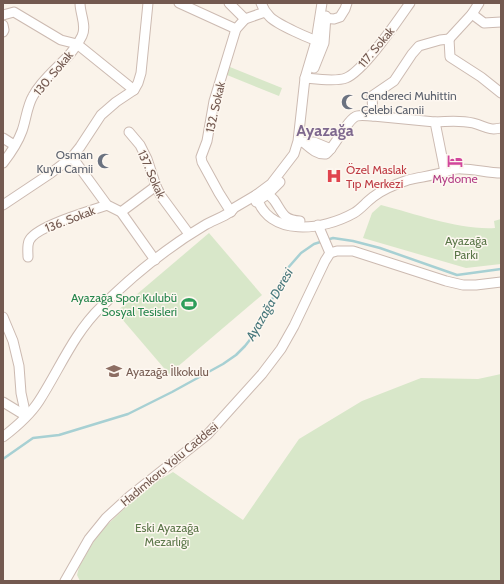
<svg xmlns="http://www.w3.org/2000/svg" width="504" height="584" viewBox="0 0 504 584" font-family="Cabin,sans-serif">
  <rect width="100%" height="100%" fill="#faf3ea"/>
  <g fill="#d8e7c9">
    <polygon points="230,67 282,88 279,96 227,75"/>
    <path d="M 381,205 C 417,214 458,230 495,228 L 494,221 L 501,219 L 501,254 L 500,251 L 501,264 L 466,268 L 363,238 L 372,213 Z"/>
    <polygon points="209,233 262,295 169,374 116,312"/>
    <polygon points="501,374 501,581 80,581 77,575 79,567 92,544 105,527 126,507 149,486 173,472 243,520 299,439 362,401 421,378 478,379"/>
  </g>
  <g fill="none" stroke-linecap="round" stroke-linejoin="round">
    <polyline stroke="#a7d0d3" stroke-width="2.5" points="3,459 33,438 59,435 128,414 172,392 223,364 236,355 245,346 256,332 287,269 301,253 314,244 333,238 353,241 380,248 457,275 501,269"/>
    <defs>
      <g id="minor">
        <polyline points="179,3 236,29"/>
        <polyline points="229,3 245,19"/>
        <path d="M 261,3 C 263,8 266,13 270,17 C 277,24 311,40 322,42"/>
        <polyline points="472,14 484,23 501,22"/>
        <polyline points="3,15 14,12 61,40 77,44 134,90"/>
        <polyline points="321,18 334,19 340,17 345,9 347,3"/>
        <polyline points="3,25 4,30 3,32"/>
        <polyline points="449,39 450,57 481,77 501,93"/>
        <polyline points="449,39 472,14 479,3"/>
        <polyline points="314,68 324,43 326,16"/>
        <path d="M 305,78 C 316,79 336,82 346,78 C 364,71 398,20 410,3"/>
        <polyline points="373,116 435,122 445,172"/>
        <path d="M 435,122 C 447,121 461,120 473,123 C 485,126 488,131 501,128"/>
        <polyline points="129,132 140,145 147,159 156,186 161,196 189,234"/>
        <polyline points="3,138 14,145"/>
        <polyline points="301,142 314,142 331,149"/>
        <path d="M 303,142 C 310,148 317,155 326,154 C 335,147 348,118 357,116 C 362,115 368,116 373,116 L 372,96 L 394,81 L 412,54 L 419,46 L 440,40 L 449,39"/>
        <polyline points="72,157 107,205 121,212 155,260"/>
        <path d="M 3,163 C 10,154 18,142 22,131 C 26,120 27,106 33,96 C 45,73 71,60 82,36 C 87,26 80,14 80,3"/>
        <path d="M 265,190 C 268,194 271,197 274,200 C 283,213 283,220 300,221"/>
        <path d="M 256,195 C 268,239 324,230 354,213 C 361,209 366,202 373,197 C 383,189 396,184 408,180 C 420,177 432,176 444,172 C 450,171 455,168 462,169 C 475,169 488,173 501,173"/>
        <polyline points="256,202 268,194 280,182"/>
        <polyline points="3,205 51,173 72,157 80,147 101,115 116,102 134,90 138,83 141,73 148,3"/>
        <polyline points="121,212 156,186"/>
        <polyline points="231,212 219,193 202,162 201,157 207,141 214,101 236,29 245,19 265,12"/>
        <polyline points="318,225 330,253"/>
        <path d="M 28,257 C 28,252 27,246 29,241 C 35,226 91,211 107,205"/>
        <polyline points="3,317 13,341 19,366 21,393 26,416"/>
        <polyline points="3,402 26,416"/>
        <path d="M 3,437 C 16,427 30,415 39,401 C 59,370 74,333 101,307 C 132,276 168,247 205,225 C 213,220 230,215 234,208 L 256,195 L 271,184 L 294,154 L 298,141 L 305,78 L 316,41 L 322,3"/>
        <polyline points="65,581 89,539 106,518 130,496 207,435 262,374 281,349 294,326 325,261 330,253 337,251 353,251 446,281 463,285 476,285 501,282"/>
      </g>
    </defs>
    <use href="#minor" stroke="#ccbab1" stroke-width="11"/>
    <use href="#minor" stroke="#fff" stroke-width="9"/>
  </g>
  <defs>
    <symbol id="mosque-bare" viewBox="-9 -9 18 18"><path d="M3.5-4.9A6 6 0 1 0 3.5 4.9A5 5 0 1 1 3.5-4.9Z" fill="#6b7280" stroke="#fdf7f0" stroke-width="2.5" paint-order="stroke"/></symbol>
    <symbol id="hotel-bare" viewBox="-9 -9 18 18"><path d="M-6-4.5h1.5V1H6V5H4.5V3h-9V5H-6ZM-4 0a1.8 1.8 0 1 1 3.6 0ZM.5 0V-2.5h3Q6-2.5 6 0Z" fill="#d1479c" stroke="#fdf7f0" stroke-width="2.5" paint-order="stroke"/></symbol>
    <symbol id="hospital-bare" viewBox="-9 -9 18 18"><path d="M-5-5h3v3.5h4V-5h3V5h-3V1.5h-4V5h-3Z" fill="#e0444e" stroke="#fdf7f0" stroke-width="2.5" paint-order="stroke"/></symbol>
    <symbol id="stadium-bare" viewBox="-9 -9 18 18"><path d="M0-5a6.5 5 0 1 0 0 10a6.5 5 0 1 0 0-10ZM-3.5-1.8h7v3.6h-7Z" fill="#2e9e5b" stroke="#fdf7f0" stroke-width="2.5" paint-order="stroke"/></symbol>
    <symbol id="school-bare" viewBox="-9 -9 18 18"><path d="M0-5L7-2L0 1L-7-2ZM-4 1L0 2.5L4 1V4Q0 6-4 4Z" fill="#8d6e63" stroke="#fdf7f0" stroke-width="2.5" paint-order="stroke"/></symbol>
  </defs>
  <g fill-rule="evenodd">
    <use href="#mosque-bare" x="338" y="91" width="22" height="22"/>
    <use href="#mosque-bare" x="94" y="150" width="22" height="22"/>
    <use href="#hotel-bare" x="444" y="150" width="22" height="22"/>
    <use href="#hospital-bare" x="323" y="165" width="22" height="22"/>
    <use href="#stadium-bare" x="178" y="293" width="22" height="22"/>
    <use href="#school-bare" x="103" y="360" width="22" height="22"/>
  </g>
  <g text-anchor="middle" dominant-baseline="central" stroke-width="3" stroke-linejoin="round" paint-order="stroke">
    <g font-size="12" fill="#735950" stroke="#fdf7f0">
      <text transform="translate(376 47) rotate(-50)">117. Sokak</text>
      <text transform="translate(53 73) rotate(-50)">130. Sokak</text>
      <text transform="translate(215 107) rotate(-77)">132. Sokak</text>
      <text transform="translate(152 174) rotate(66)">137. Sokak</text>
      <text transform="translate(70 219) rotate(-21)">136. Sokak</text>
      <text transform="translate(169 464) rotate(-40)">Hadımkoru Yolu Caddesi</text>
    </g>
    <g font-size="12" fill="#5b616d" stroke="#fdf7f0" text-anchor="start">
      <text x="361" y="95">Cendereci Muhittin<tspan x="361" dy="14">Çelebi Camii</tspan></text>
      <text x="93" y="154" text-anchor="end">Osman<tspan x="93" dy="14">Kuyu Camii</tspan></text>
    </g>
    <g font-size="12" fill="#be3a42" stroke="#fdf7f0" text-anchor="start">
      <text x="346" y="169">Özel Maslak<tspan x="346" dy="14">Tıp Merkezi</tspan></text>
    </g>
    <g font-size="12" fill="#b23c85" stroke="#fdf7f0">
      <text x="455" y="178">Mydome</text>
    </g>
    <g font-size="12" fill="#5b7749" stroke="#fdf7f0">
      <text x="466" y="240">Ayazağa<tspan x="466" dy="14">Parkı</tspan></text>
      <text x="167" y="527">Eski Ayazağa<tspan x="167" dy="14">Mezarlığı</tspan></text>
    </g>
    <g font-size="12" fill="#27864d" stroke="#fdf7f0" text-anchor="end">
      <text x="177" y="297">Ayazağa Spor Kulubü<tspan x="177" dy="14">Sosyal Tesisleri</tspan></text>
    </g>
    <g font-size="12" fill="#785e54" stroke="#fdf7f0" text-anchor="start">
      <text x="126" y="371">Ayazağa İlkokulu</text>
    </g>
    <g font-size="13" font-style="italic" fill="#48787c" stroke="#fdf7f0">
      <text transform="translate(269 304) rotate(-60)">Ayazağa Deresi</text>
    </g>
    <g font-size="16" font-weight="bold" fill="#7e688e" stroke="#fdf7f0">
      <text x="325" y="130">Ayazağa</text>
    </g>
  </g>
  <rect width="504" height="584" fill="none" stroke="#735950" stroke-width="8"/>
</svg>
